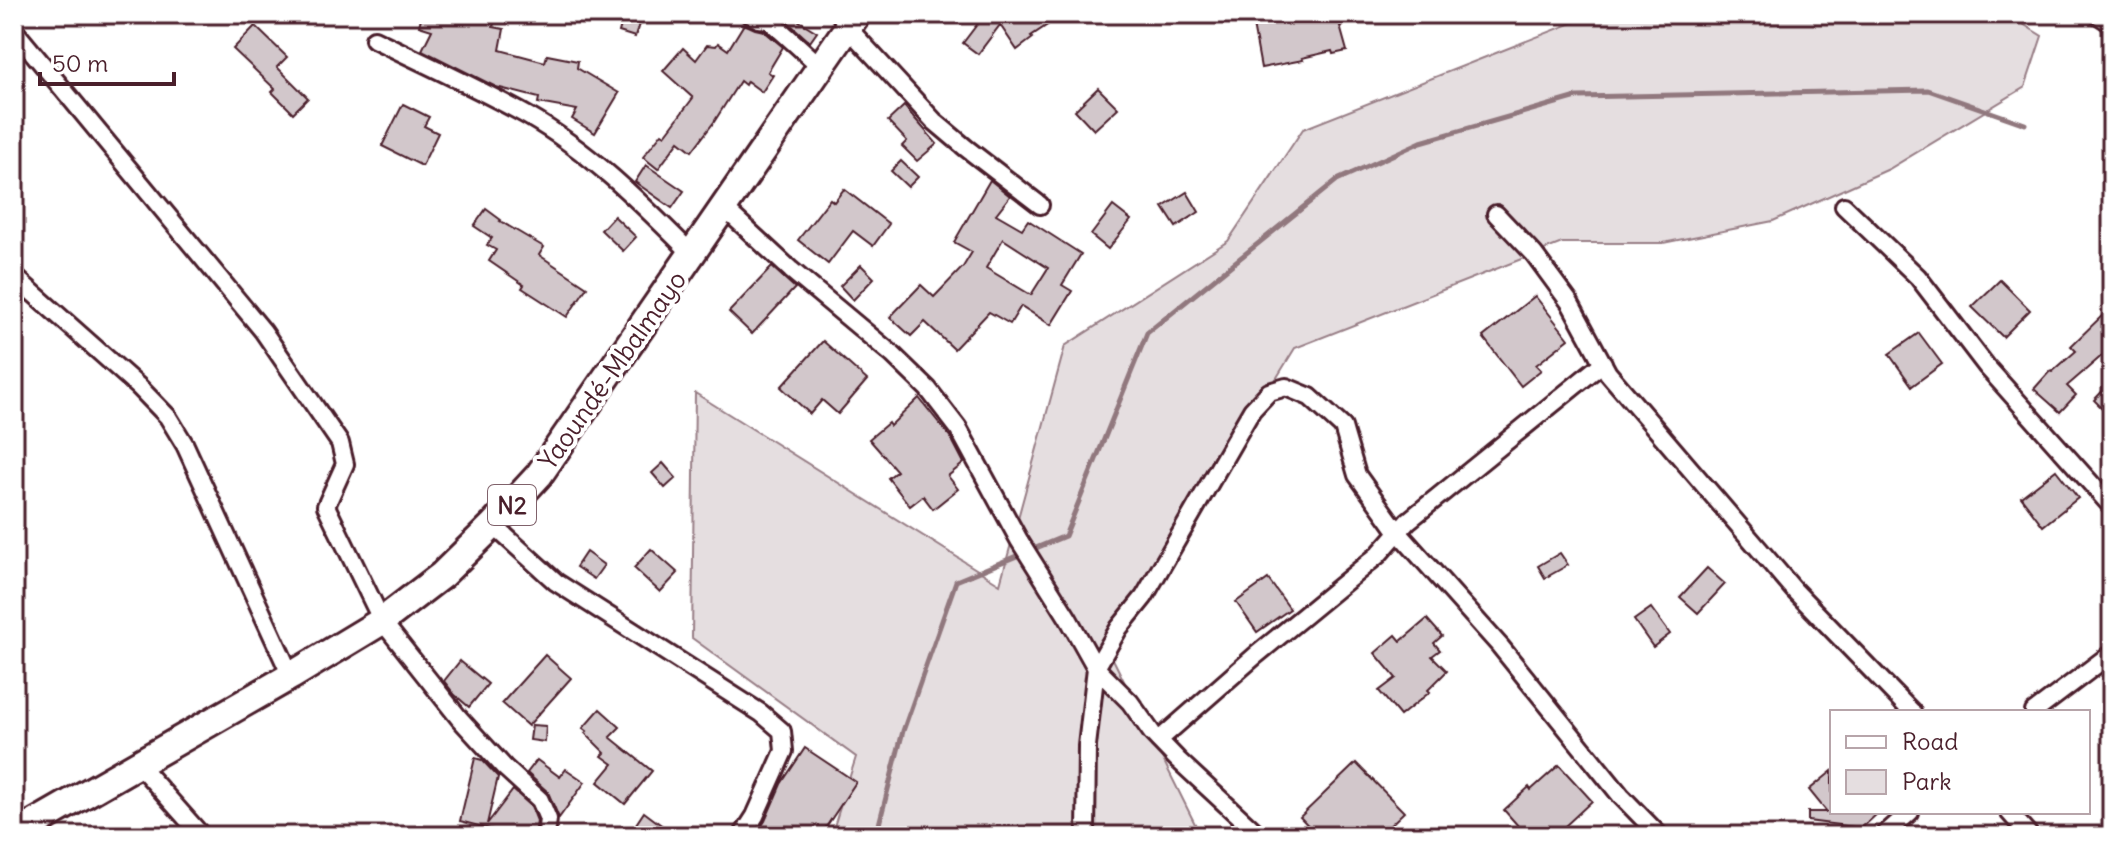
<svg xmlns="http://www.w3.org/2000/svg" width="2126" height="850" viewBox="0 0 2126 850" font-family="Delius,sans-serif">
  <rect width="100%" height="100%" fill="#fff"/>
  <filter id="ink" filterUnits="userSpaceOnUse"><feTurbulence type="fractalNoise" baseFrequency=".0125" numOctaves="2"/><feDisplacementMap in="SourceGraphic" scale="16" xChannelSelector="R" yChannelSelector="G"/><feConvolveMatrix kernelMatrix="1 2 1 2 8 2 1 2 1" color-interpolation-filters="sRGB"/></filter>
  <g filter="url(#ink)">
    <polygon fill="#e5dee0" stroke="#987e86" stroke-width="2" points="1595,14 2007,14 2042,36 2025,87 1889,169 1773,221 1663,243 1562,243 1295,348 1109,651 1201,836 831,836 856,757 692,638 695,393 1000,584 1065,346 1228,241 1303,129"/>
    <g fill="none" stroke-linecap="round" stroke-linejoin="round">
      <polyline stroke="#91787e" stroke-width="5" points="876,836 903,731 956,581 1065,536 1147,333 1337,180 1421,142 1577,97 1928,90 2025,124"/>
    </g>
    <g fill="#d2c7cb" stroke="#4a1f2b" stroke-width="2" fill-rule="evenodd">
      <polygon points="422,14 497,14 493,27 504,29 500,50 545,62 547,55 578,61 577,68 619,93 595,133 572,119 577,110 538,103 539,98 496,87 422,50 432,30 419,26"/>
      <polygon points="624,14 642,14 635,37 619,32"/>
      <polygon points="779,14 788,14 817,32 810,42"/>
      <polygon points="985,14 1064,14 1031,36 1033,38 1017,50 1000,25 978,54 963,43"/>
      <polygon points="1251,14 1367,14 1368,19 1340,26 1347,51 1333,54 1332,51 1302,58 1303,60 1261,68"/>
      <polygon points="744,24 755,29 764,31 783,47 768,72 773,75 762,92 747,81 745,85 740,81 714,122 692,151 679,141 658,169 643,157 662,133 665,135 693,98 663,71 683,48 696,60 707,45 716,46 718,43 728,50"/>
      <polygon points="255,26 287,57 277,67 308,98 293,113 272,92 275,89 233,49"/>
      <polygon points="1098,88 1118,108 1094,130 1075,110"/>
      <polygon points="403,104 429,117 424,126 438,133 422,166 382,146"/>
      <polygon points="904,106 937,144 917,161 902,146 907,141 888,121"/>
      <polygon points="901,161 918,177 908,187 891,171"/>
      <polygon points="646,165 684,191 672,208 635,182"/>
      <path d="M 990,180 L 1010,196 L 996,214 L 1022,229 L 1028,220 L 1081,254 L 1062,285 L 1072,291 L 1051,325 L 1021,306 L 1010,324 L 989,312 L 954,349 L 925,322 L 911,336 L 890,317 L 921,285 L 934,297 L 963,267 L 972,252 L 954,242 ZM 1003,239 L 1048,268 L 1031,295 L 986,268 Z"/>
      <polygon points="844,189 889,224 873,246 853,231 828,264 798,240 830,199 834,202"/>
      <polygon points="1187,192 1199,212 1176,227 1163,207"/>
      <polygon points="1113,206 1131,220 1108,249 1091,235"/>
      <polygon points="486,209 501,220 500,221 544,247 539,255 587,287 567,317 522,288 524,285 489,261 496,250 487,245 492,238 474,226"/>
      <polygon points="614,216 636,237 623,251 601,230"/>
      <polygon points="861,265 874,278 853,300 840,286"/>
      <polygon points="772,267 795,288 752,334 729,312"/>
      <polygon points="2000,280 2030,310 2003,337 1972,307"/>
      <polygon points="1535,296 1569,339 1536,365 1541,370 1521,386 1483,337"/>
      <polygon points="2112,306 2112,347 2067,386 2076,395 2060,412 2034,389 2050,371 2052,372 2076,351 2071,346"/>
      <polygon points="1919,333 1942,364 1912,386 1889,354"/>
      <polygon points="823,341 867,380 838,414 822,400 810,414 781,387"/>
      <polygon points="2112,381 2112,418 2094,400"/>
      <polygon points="919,398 951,438 964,463 948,476 958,489 933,509 923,496 910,506 888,478 897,471 869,439 888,423 890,426"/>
      <polygon points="663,463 676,478 665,488 652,473"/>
      <polygon points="2056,470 2078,498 2043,526 2021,497"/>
      <polygon points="651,549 678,573 660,592 634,568"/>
      <polygon points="586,552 604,565 594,579 576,567"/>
      <polygon points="1560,553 1568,565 1545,578 1538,566"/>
      <polygon points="1707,568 1725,584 1698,613 1680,597"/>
      <polygon points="1268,579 1290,609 1257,632 1236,602"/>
      <polygon points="1651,608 1670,634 1653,647 1634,620"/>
      <polygon points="1427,619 1442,636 1434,643 1440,650 1432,656 1447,671 1428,690 1430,692 1400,716 1379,691 1396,678 1375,653 1396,635 1401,641"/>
      <polygon points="545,655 571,678 528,726 502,703"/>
      <polygon points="460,661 488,684 469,707 455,695 444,681"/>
      <polygon points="600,709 620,727 610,737 652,771 625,804 598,782 613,764 602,756 605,753 585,733 587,731 583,728"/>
      <polygon points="532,725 546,726 545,742 530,740"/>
      <polygon points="805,748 856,782 820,836 755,836 765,821 781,784"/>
      <polygon points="475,758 482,760 498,777 487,824 513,790 531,806 537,821 535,836 490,836 494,830 460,821"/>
      <polygon points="537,760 560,777 566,769 585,782 559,818 548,792 527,773"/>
      <polygon points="1356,763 1404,812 1379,836 1318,836 1300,817"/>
      <polygon points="1559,765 1592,801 1564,827 1573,836 1527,836 1504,810 1529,787 1531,790"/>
      <polygon points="1832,771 1832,812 1879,812 1862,828 1808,821 1808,812 1827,812 1809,790"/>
      <polygon points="644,812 676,836 652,836 636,824"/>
    </g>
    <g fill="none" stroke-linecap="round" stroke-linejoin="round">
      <defs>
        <g id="minor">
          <polyline points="749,14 759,19 769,20 820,66"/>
          <polyline points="840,14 848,28 934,121 966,148 1040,205"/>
          <polyline points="2097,14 2112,24"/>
          <polyline points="14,30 263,331 340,443 345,464 326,506 382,621 459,718 504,767 540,800 548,819 546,836"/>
          <path d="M 374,39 C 425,64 478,88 528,116 C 591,152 642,204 692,254"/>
          <polyline points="1844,206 1918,277 1987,367 2112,507"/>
          <polyline points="723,207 791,270 893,355 928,389 958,428 1019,540 1068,618 1096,668 1130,702 1152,733 1178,760 1260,836"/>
          <polyline points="1496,214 1534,254 1570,303 1608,373 1794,590 1912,712"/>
          <polyline points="14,276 139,387 168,417 185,445 291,676"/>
          <polyline points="493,525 556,582 761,713 782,731 784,751 755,816 742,836"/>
          <polyline points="2034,712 2112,653"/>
          <polyline points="1159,740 1255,656 1378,555 1408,521 1603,363"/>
          <polyline points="138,764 202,836"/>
          <polyline points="2009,812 2030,836"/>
          <polyline points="1086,836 1087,746 1096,668 1119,628 1144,597 1252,410 1269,392 1286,387 1310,397 1343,427 1357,475 1398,532 1500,646 1621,796 1660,836"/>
          <polyline points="1883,836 1910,812"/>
        </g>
        <polyline id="trunk" points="14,835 291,676 382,621 442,575 493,525 539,475 857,14"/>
      </defs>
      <use href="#minor" stroke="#4a1f2b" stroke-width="22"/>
      <use href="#trunk" stroke="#4a1f2b" stroke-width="32"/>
      <use href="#minor" stroke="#fff" stroke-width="16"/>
      <use href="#trunk" stroke="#fff" stroke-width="26"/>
    </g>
  </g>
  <g text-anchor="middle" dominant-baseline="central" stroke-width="8" stroke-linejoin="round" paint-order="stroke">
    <rect fill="#fff" stroke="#80626b" stroke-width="2" x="488" y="485" width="48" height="40" rx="6"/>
    <g font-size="24" font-weight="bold" fill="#4a1f2b">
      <text x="512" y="505">N2</text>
    </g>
    <g font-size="26" fill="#4a1f2b" stroke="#fff">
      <text transform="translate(612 370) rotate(-55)">Yaoundé-Mbalmayo</text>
    </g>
  </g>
  <rect width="2126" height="850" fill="none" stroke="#fff" stroke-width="48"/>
  <rect x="24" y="24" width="2078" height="802" fill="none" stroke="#4a1f2b" stroke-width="3" filter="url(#ink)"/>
  <rect x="1830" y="710" width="260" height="104" fill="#ffffff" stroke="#b7a5aa" stroke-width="2"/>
  <rect x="1846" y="736" width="40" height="12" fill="#ffffff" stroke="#b7a5aa" stroke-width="2"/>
  <text x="1902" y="750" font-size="24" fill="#4a1f2b">Road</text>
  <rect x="1846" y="770" width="40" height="24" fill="#e5dee0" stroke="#b7a5aa" stroke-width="2"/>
  <text x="1902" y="790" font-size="24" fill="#4a1f2b">Park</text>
  <path d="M40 72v12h134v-12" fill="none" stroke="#4a1f2b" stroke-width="4"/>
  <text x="52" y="72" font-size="24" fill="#4a1f2b" stroke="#ffffff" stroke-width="6" paint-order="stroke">50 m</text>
</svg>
